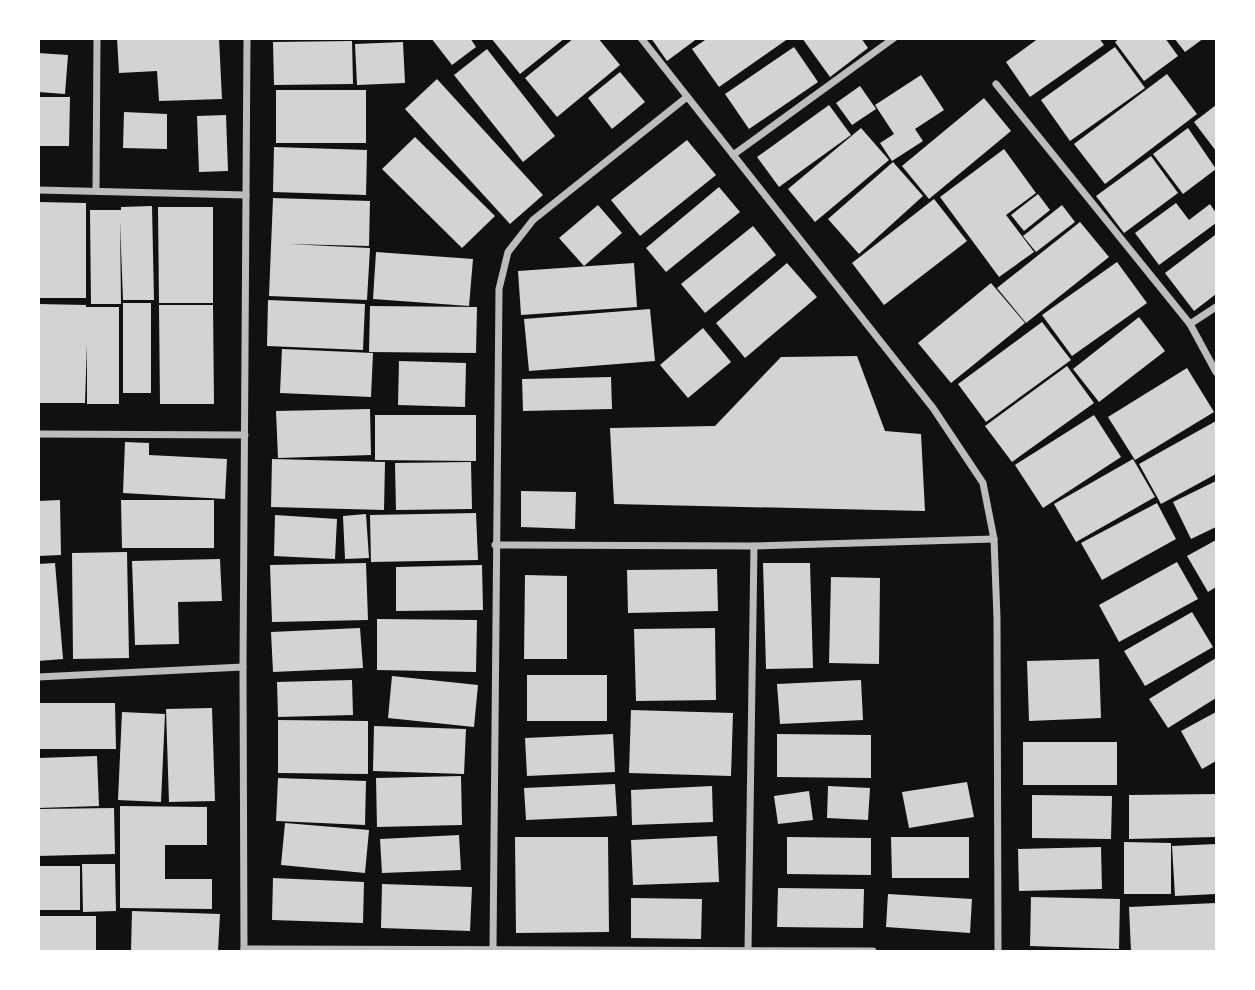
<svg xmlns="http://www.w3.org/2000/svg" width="1255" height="990" viewBox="0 0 1255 990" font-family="'PT Sans Narrow',sans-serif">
  <rect width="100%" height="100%" fill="#111"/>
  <g fill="#d3d3d3">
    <polygon points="117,38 219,38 222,99 159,101 157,71 119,73"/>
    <polygon points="431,38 470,38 476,47 452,65"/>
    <polygon points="491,38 565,38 520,74"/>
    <polygon points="574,38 598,38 620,65 557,117 525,78"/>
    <polygon points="651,38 698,38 667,61"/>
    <polygon points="708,38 789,38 719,87 692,49"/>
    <polygon points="802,38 861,38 868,48 830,77"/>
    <polygon points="1039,38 1099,38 1104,45 1030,97 1006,62"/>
    <polygon points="1120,38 1165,38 1178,56 1144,81 1115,42"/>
    <polygon points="1174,38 1204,38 1185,52"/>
    <polygon points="352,41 353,84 274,85 273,42"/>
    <polygon points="403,42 405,83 357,85 355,44"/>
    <polygon points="794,47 818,82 749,129 725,94"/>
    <polygon points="1115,47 1145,88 1070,141 1041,100"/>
    <polygon points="487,49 555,136 523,162 454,75"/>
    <polygon points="38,53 68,55 65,94 38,92"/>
    <polygon points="620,72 645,102 612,129 588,98"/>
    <polygon points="1167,74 1197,114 1105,184 1074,144"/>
    <polygon points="921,75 944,110 915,129 923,141 892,161 880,143 894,134 875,105"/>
    <polygon points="437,79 543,195 510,224 405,109"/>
    <polygon points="860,86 876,109 852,125 836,103"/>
    <rect x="276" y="90" width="90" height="53"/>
    <polygon points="38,97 70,97 69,146 38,146"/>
    <polygon points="984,98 1011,131 929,199 902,166"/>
    <polygon points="829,105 851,135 779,187 757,157"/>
    <polygon points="1216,105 1216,151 1194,122"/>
    <polygon points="124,112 167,114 167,149 123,148"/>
    <polygon points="226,115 228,171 199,172 197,116"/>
    <polygon points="861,128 889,160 815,222 788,189"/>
    <polygon points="1188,128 1216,169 1183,194 1153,154"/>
    <polygon points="415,137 495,216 462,248 382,169"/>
    <polygon points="687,140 716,175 640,236 611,200"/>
    <polygon points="274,147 367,150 366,195 273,192"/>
    <polygon points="1004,149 1036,193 1006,215 1034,252 999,277 940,197"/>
    <polygon points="1151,156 1178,193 1124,233 1096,196"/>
    <polygon points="893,162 923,196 859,254 828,219"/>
    <polygon points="719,187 740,212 666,272 646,248"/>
    <polygon points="1038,194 1050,210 1024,231 1011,215"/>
    <polygon points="273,198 370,201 369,246 288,244 370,248 367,300 269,296"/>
    <polygon points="934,199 967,241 884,305 852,263"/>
    <polygon points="38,202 86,203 86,298 38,298"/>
    <polygon points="1176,203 1189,220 1210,204 1216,213 1216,223 1159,265 1135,233"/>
    <polygon points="598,205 622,233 584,266 559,238"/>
    <polygon points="1062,205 1075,222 1036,252 1023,236"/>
    <polygon points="152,206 154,300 123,300 120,221 121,304 91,304 90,210 121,210 121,207"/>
    <polygon points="158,207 213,207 213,303 159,303"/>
    <polygon points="1080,222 1109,257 1026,323 997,288"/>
    <polygon points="753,226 776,255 705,313 681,284"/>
    <polygon points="1215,235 1216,237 1216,294 1194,311 1165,273"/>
    <polygon points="376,252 473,259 469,306 373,299"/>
    <polygon points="1117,262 1147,303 1072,356 1042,315"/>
    <polygon points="634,263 637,307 521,315 518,271"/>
    <polygon points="787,263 817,297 745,358 716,323"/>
    <polygon points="991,283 1025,323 951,383 918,343"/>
    <polygon points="268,300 365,304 363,350 267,346"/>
    <rect x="123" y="303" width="28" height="90"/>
    <polygon points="38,304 86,305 86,307 119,307 119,404 87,404 87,344 85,403 38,403"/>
    <polygon points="159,305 213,305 214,404 160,404"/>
    <polygon points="370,306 477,307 476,353 369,352"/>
    <polygon points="650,309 655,361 529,371 524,319"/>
    <polygon points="1139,317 1165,351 1099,402 1073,369"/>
    <polygon points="1042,322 1071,360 986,422 958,384"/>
    <polygon points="703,328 731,362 688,398 660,365"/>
    <polygon points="282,349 373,353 371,397 280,393"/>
    <polygon points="857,356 885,431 921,434 925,511 614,504 610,428 715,426 781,357"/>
    <polygon points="399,361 466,363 465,407 398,405"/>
    <polygon points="1067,366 1094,403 1012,462 985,426"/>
    <polygon points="1187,368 1214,412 1135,460 1108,417"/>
    <polygon points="611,377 612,409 523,411 522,379"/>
    <polygon points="370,409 371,455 278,458 276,411"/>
    <polygon points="375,415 476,415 476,461 375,460"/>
    <polygon points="1094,415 1121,457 1043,508 1015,465"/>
    <polygon points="1216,421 1216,474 1161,504 1139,464"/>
    <polygon points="125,442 149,443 149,455 227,459 225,499 123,493"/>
    <polygon points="272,459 385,462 384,510 271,507"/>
    <polygon points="1133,459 1155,497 1076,542 1054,504"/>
    <polygon points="471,462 472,509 396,510 395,463"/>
    <polygon points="1216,481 1216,527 1191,539 1173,502"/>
    <polygon points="521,491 576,492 575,529 521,527"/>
    <polygon points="60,500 61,555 38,556 38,501"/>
    <polygon points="121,500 214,500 214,548 122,548"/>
    <polygon points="1157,503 1176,539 1102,580 1081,543"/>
    <polygon points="476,513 478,560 371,562 370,515"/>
    <polygon points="366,514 369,558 345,559 343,516"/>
    <polygon points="275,515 337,519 335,559 274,556"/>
    <polygon points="1216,540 1216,587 1208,592 1187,556"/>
    <polygon points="127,552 129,658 73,659 72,553"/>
    <polygon points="220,559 222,601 178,602 179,644 135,645 132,561"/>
    <polygon points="1177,562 1198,599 1119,642 1099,605"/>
    <polygon points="55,563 63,659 38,661 38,564"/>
    <polygon points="366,563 368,620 272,622 270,565"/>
    <polygon points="763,563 810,563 813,668 766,669"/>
    <polygon points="482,565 483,610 396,611 396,567"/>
    <polygon points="717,569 718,611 628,613 627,570"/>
    <polygon points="525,575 567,576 567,659 524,659"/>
    <polygon points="831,577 880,578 879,664 829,663"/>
    <polygon points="1192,612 1213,647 1145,686 1124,651"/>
    <polygon points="377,619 477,620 476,672 377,670"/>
    <polygon points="360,628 363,668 273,672 271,632"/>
    <polygon points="715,628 716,700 636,701 634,629"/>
    <polygon points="1216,658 1216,698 1168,728 1149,699"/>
    <polygon points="1099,659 1101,718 1029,721 1027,661"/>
    <rect x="527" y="675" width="80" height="46"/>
    <polygon points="392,676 478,685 474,727 388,718"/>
    <polygon points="352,680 353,715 278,717 277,682"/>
    <polygon points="861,680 863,720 780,724 777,684"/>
    <polygon points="38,703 115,703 116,749 38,749"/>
    <polygon points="212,708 215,801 169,802 166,709"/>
    <polygon points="631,710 733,713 731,776 629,773"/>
    <polygon points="122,712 165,714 161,802 118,800"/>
    <polygon points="1216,712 1216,761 1202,769 1181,731"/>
    <polygon points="278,720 368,721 368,774 278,773"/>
    <polygon points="374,726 466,729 464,774 373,771"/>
    <polygon points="613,734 615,772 527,776 525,738"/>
    <polygon points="777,734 871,735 871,778 777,777"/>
    <rect x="1023" y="742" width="94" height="43"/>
    <polygon points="97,756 99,806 38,808 38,758"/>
    <polygon points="461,776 462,825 377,827 376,778"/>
    <polygon points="278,778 366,781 365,825 276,821"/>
    <polygon points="967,782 974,817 909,828 902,792"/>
    <polygon points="615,784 617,816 526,820 524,788"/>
    <polygon points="712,786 713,822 632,825 631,790"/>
    <polygon points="828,786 870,788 868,820 827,818"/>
    <polygon points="809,791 813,820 778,824 774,796"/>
    <polygon points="1216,794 1216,837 1129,839 1129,795"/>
    <polygon points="1032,795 1112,796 1111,839 1032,838"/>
    <polygon points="120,806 207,807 207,845 165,845 165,879 212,879 212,909 120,908"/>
    <polygon points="114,808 115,854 38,856 38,809"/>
    <polygon points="285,823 369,830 365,873 281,865"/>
    <polygon points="459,835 461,870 382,873 380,839"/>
    <polygon points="717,836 719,882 633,885 631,840"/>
    <polygon points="515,837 608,837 609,932 516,933"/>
    <polygon points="787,837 871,838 871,875 787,874"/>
    <polygon points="891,837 969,837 969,878 892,878"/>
    <polygon points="1124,842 1171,843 1171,894 1124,894"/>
    <polygon points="1216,844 1216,894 1175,896 1172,846"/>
    <polygon points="1101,847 1102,889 1019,891 1018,849"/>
    <polygon points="82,864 115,864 116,911 83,912"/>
    <rect x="38" y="866" width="42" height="44"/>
    <polygon points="273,878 364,882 363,923 272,920"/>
    <polygon points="382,884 472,887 470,931 381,928"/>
    <polygon points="778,888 864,889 863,928 777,927"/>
    <polygon points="888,894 972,899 970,933 886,927"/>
    <polygon points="1031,897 1120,899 1119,949 1030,946"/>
    <polygon points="631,898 702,899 701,939 631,938"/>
    <polygon points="1216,903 1216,951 1131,951 1129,907"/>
    <polygon points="132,911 220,914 218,951 131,951"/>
    <rect x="38" y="916" width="58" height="35"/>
  </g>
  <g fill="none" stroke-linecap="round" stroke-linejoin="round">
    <g stroke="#bcbcbc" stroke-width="7">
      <polyline points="641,38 933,408 983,483 994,539 997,618 998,951"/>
      <polyline points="996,84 1190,324 1216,372"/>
      <polyline points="733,155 894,38"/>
      <polyline points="38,190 246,195"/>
      <polyline points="96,190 97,38"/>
      <polyline points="1190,324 1216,307"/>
      <polyline points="38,434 245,435"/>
      <polyline points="495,545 754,546 994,539"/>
      <polyline points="38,677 243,667"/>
      <polyline points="244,949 873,951"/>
      <polyline points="493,950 499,289 508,252 533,220 687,97"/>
      <polyline points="244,951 243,667 247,38"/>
      <polyline points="748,951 754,546"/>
    </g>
  </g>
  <rect width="1255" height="990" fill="none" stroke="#ffffff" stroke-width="80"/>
</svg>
